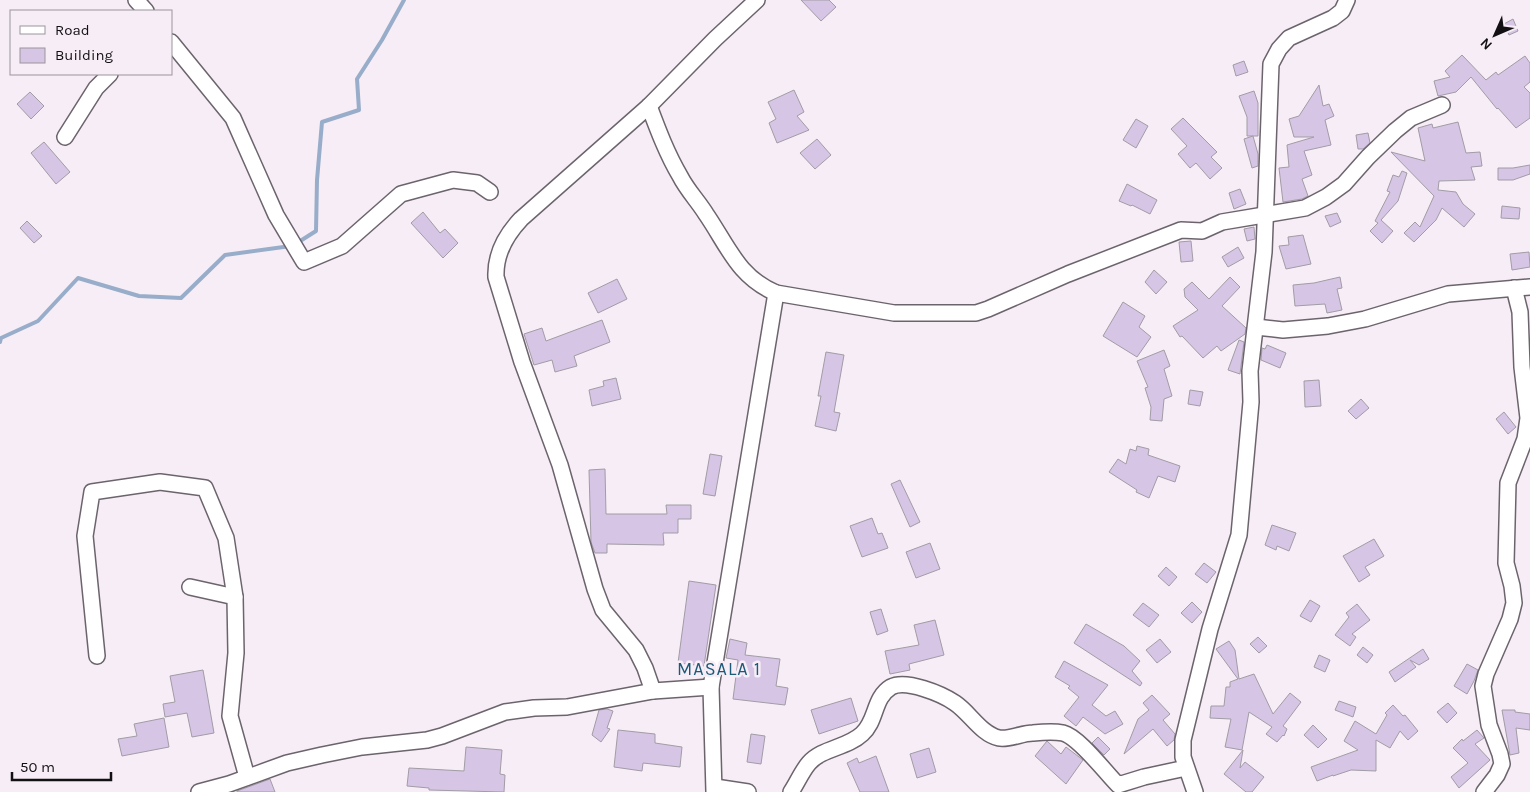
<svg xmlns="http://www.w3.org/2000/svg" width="1530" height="792" viewBox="0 0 1530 792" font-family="Karla,sans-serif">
  <rect width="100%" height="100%" fill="#f7edf6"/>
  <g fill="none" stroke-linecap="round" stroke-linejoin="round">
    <g stroke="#98adc9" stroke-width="4">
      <polyline points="297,243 316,231 317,180 322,122 359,110 357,79 382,40 404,0"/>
      <polyline points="0,342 1,338 38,321 78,278 139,296 181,298 225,255 291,246"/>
    </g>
  </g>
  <g fill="#d6c5e4" stroke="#a19ca6">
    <polygon points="801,0 829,0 836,7 821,21"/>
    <polygon points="1513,19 1518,31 1509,35 1504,24"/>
    <polygon points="1462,55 1486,80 1496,72 1498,75 1525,56 1530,63 1530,82 1524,87 1530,93 1530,118 1516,128 1498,108 1497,109 1471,77 1456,92 1438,96 1434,81 1450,77 1445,71"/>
    <polygon points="1244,61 1248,72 1236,76 1233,65"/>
    <polygon points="1319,85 1323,106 1329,104 1334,116 1325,120 1331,145 1304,151 1312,175 1302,179 1308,196 1302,199 1283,202 1279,168 1289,167 1287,145 1314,137 1294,137 1289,119 1299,116"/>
    <polygon points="794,90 804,112 797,116 809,130 777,143 769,123 776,119 768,102"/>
    <polygon points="1254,91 1258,103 1258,136 1247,136 1247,117 1239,96"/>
    <polygon points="30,92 44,106 31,119 17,104"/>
    <polygon points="1183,118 1217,152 1211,157 1222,168 1210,179 1196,163 1190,168 1178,154 1187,146 1171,129"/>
    <polygon points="1136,119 1148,126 1136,148 1123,140"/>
    <polygon points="1458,122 1466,153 1480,152 1482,166 1471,167 1475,180 1439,181 1438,190 1456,192 1463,204 1475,214 1464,227 1442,208 1436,220 1414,242 1404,233 1415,222 1420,227 1434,196 1391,152 1425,161 1418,128 1432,124 1433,128"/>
    <polygon points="1368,133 1370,143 1363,149 1358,149 1356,135"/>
    <polygon points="1253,136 1258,154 1258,166 1252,168 1244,139"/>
    <polygon points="817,139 831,155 815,169 800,153"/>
    <polygon points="44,142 70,172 56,184 31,153"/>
    <polygon points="1530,165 1530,174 1513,180 1498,180 1498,168 1513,168"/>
    <polygon points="1402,171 1407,173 1398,201 1381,220 1393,231 1382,243 1370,231 1378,223 1375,221 1390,192 1387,191 1393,175 1399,177"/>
    <polygon points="1127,184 1157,200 1150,214 1132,205 1131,206 1119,201"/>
    <polygon points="1240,189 1246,204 1234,209 1229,193"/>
    <polygon points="1502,206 1520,208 1519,219 1501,218"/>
    <polygon points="423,212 440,233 445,229 458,243 443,258 411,223"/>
    <polygon points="1337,213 1341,222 1330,227 1325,216"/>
    <polygon points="27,221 42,236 34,243 20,228"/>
    <polygon points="1254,227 1255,239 1247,241 1244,229"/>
    <polygon points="1303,235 1311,264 1286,269 1279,246 1289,245 1288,237"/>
    <polygon points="1191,241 1193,261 1181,262 1179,242"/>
    <polygon points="1238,247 1244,258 1228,267 1222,257"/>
    <polygon points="1529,252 1530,267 1512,270 1510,254"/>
    <polygon points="1154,270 1167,282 1156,294 1145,282"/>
    <polygon points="1230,277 1240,287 1222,306 1246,328 1245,334 1221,351 1217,346 1203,358 1182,336 1180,337 1173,326 1198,310 1185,297 1184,289 1192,282 1209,299"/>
    <polygon points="1340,277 1342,288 1337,289 1342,310 1327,313 1325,304 1295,306 1293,285 1314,283"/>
    <polygon points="617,279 627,299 598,313 588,293"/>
    <polygon points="1123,302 1145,316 1139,327 1151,337 1137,357 1103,336"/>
    <polygon points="602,320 610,342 574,356 577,366 555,372 552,360 534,365 524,334 542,328 546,341"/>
    <polygon points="1239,340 1244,342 1240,374 1228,370"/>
    <polygon points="1267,345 1286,353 1280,368 1261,360 1262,348 1265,349"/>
    <polygon points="1164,350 1170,366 1164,369 1172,396 1164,399 1162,421 1150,420 1151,407 1145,388 1148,387 1137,361"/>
    <polygon points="826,352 844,355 834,412 840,413 836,431 815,426 821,396 818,396"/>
    <polygon points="616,378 621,399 592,406 589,390 604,386 603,381"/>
    <polygon points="1319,380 1321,406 1305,407 1304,381"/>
    <polygon points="1190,390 1203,392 1200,406 1188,404"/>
    <polygon points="1361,399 1369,408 1356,419 1348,411"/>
    <polygon points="1504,412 1516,427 1508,434 1496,419"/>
    <polygon points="1137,446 1149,449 1148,455 1180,466 1175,482 1158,476 1149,498 1136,492 1137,490 1109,472 1118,459 1126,464 1130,449 1136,451"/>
    <polygon points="710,454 722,456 715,496 703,494"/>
    <polygon points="605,469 606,514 667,514 666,505 691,505 691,519 678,519 678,533 663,533 664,545 607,544 607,553 595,553 591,542 589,470"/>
    <polygon points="900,480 920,522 910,527 891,484"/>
    <polygon points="872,518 878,534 882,533 888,548 862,557 850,526"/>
    <polygon points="1272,525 1296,533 1289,551 1277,546 1276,550 1265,545"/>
    <polygon points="1374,539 1384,556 1365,567 1370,575 1359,582 1343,556"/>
    <polygon points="930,543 940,569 916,578 906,552"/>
    <polygon points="1204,563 1216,572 1207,583 1195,574"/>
    <polygon points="1166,567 1177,577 1169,586 1158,576"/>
    <polygon points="689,581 716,585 704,666 678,663"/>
    <polygon points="1310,600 1320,606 1311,622 1300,616"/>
    <polygon points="1192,602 1202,612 1192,623 1181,613"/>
    <polygon points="1143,603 1159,615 1149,627 1133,615"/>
    <polygon points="1357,604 1370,620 1352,634 1356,637 1350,646 1335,635 1349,617 1346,613"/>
    <polygon points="881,609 888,631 877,635 870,612"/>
    <polygon points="935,620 944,655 909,664 910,670 890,674 885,651 919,645 914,625"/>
    <polygon points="1086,624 1124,646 1140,661 1132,671 1142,683 1140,686 1074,643"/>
    <polygon points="1258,637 1267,646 1259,653 1250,644"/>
    <polygon points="730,639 747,643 745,655 780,659 776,686 788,688 785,705 733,699 738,660 726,658"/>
    <polygon points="1160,639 1171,652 1157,663 1146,650"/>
    <polygon points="1229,641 1235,650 1239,679 1254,674 1273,714 1290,693 1301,702 1283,726 1287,729 1284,736 1283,735 1277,742 1266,734 1272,727 1249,712 1242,750 1225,747 1231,719 1210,718 1211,706 1224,706 1226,687 1230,687 1230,682 1238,679 1216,649"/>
    <polygon points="1363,647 1373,655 1367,663 1357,655"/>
    <polygon points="1423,649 1429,659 1419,665 1410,660 1416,667 1395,682 1389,672"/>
    <polygon points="1319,655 1330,660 1325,672 1314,667"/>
    <polygon points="1064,661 1108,685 1092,705 1106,716 1115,711 1123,724 1105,734 1083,717 1076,726 1064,716 1079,697 1068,688 1070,686 1055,677"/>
    <polygon points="1467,664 1478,670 1474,681 1467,694 1454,686"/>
    <polygon points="203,670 214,733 192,737 187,713 165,717 163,704 175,702 170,676"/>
    <polygon points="1152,695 1170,714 1163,720 1175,734 1174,740 1167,746 1153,729 1124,754 1138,719 1149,710 1143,703"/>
    <polygon points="851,698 858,721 819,734 811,710"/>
    <polygon points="1339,701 1356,707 1353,717 1335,710"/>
    <polygon points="1448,703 1457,713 1447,723 1437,712"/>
    <polygon points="1393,705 1403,716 1405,715 1418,731 1408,740 1400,731 1390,748 1376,740 1376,771 1351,770 1333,776 1333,775 1317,781 1311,767 1358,750 1344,741 1355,721 1376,734 1387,715 1385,713"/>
    <polygon points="607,709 613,711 607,728 610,729 601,742 592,735 599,710"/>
    <polygon points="1502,710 1515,710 1515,712 1530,714 1530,730 1516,728 1519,753 1510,755"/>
    <polygon points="164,718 169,747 122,756 118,739 137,736 134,724"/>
    <polygon points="1313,725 1327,739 1318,748 1304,735"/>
    <polygon points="618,730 655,734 655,743 682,747 680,767 643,763 642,771 614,767"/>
    <polygon points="1477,730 1484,738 1475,744 1490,760 1459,788 1451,777 1468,763 1453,748 1462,739 1463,741"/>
    <polygon points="751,734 765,736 761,764 747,762"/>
    <polygon points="1098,737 1110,749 1104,755 1092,743"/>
    <polygon points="1047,741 1061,754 1066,747 1083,760 1066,784 1035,756"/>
    <polygon points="466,747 502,750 500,774 505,775 504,792 429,790 429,788 407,786 409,768 464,771"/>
    <polygon points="929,748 936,772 917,778 910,754"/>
    <polygon points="1243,750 1240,768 1245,762 1264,777 1252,792 1246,792 1224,774"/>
    <polygon points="876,756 889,792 860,792 847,763 857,758 859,763"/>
    <polygon points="270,779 275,792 237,792 237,791"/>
  </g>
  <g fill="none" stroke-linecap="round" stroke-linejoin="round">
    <defs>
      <g id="street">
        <polyline points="136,0 146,11"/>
        <polyline points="171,42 233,118 276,215 304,262 342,246 401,194 453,180 477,183 490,192"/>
        <path d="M 649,106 C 658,130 667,154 680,176 C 687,190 698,201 706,214 C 728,246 738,277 776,293 L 894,313 L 976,313 L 988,309 L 1068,274 L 1181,230 L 1202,231 L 1222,222 L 1305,208 L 1326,197 L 1344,184 L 1368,157 L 1395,131 L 1411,118 L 1442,105"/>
        <polyline points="65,137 96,88 110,74"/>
        <polyline points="1256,327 1283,330 1328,326 1365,319 1448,294 1530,287"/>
        <polyline points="190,587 235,597 236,653 230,716 247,777"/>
        <polyline points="97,656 85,536 92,492 160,482 205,488 226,538 235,597"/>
        <path d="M 653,691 L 645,668 L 636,650 L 603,610 L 595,589 L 560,465 L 522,362 L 496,277 C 495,254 505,236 521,219 L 649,106 L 715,39 L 757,0"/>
        <polyline points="715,787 748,792"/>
        <polyline points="199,792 229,784 287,763 322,755 362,747 427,740 442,736 505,712 534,708 567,707 653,691 711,687"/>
        <polyline points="714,792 711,687 776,293"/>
        <path d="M 791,792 C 797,783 802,771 809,763 C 822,748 847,748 862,734 C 877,721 873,698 891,687 C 906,679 942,694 955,703 C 970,713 981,734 999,738 C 1009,740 1022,733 1033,733 C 1042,732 1054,731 1063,733 C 1079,737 1105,772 1118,785 L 1144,777 L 1186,768"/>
        <polyline points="1195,792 1183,757 1183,740 1210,629 1239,535 1251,402 1250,371 1264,252 1271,64 1279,49 1289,38 1333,18 1342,11 1347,0"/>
        <polyline points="1484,792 1497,775 1502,764 1500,754 1489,725 1483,686 1486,674 1510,619 1514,603 1512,586 1506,563 1508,483 1525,439 1528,418 1522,367 1520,312 1514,288"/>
      </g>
    </defs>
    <use href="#street" stroke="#6c646c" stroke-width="18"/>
    <use href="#street" stroke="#fff" stroke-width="15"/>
  </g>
  <g text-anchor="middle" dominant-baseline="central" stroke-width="5" stroke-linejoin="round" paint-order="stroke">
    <g font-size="18" letter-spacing="1" fill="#1c5a79" stroke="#f7edf6">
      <text x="719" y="669">MASALA 1</text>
    </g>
  </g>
  <rect x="10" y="10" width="162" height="65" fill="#f7edf6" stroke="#9c959b"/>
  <rect x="20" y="26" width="25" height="8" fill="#ffffff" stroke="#9c959b"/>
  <text x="55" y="35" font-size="15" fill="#131013">Road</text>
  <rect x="20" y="48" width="25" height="15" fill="#d6c5e4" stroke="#9c959b"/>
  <text x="55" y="60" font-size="15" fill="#131013">Building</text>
  <g transform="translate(1495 35) rotate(225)" stroke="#f7edf6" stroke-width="4" paint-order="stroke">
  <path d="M0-4L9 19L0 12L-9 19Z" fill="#131013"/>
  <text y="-8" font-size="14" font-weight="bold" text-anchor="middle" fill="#131013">N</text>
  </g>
  <path d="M12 772v8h99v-8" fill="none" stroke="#131013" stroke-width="2.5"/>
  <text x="20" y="772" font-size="15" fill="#131013" stroke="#f7edf6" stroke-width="4" paint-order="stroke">50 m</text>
</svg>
